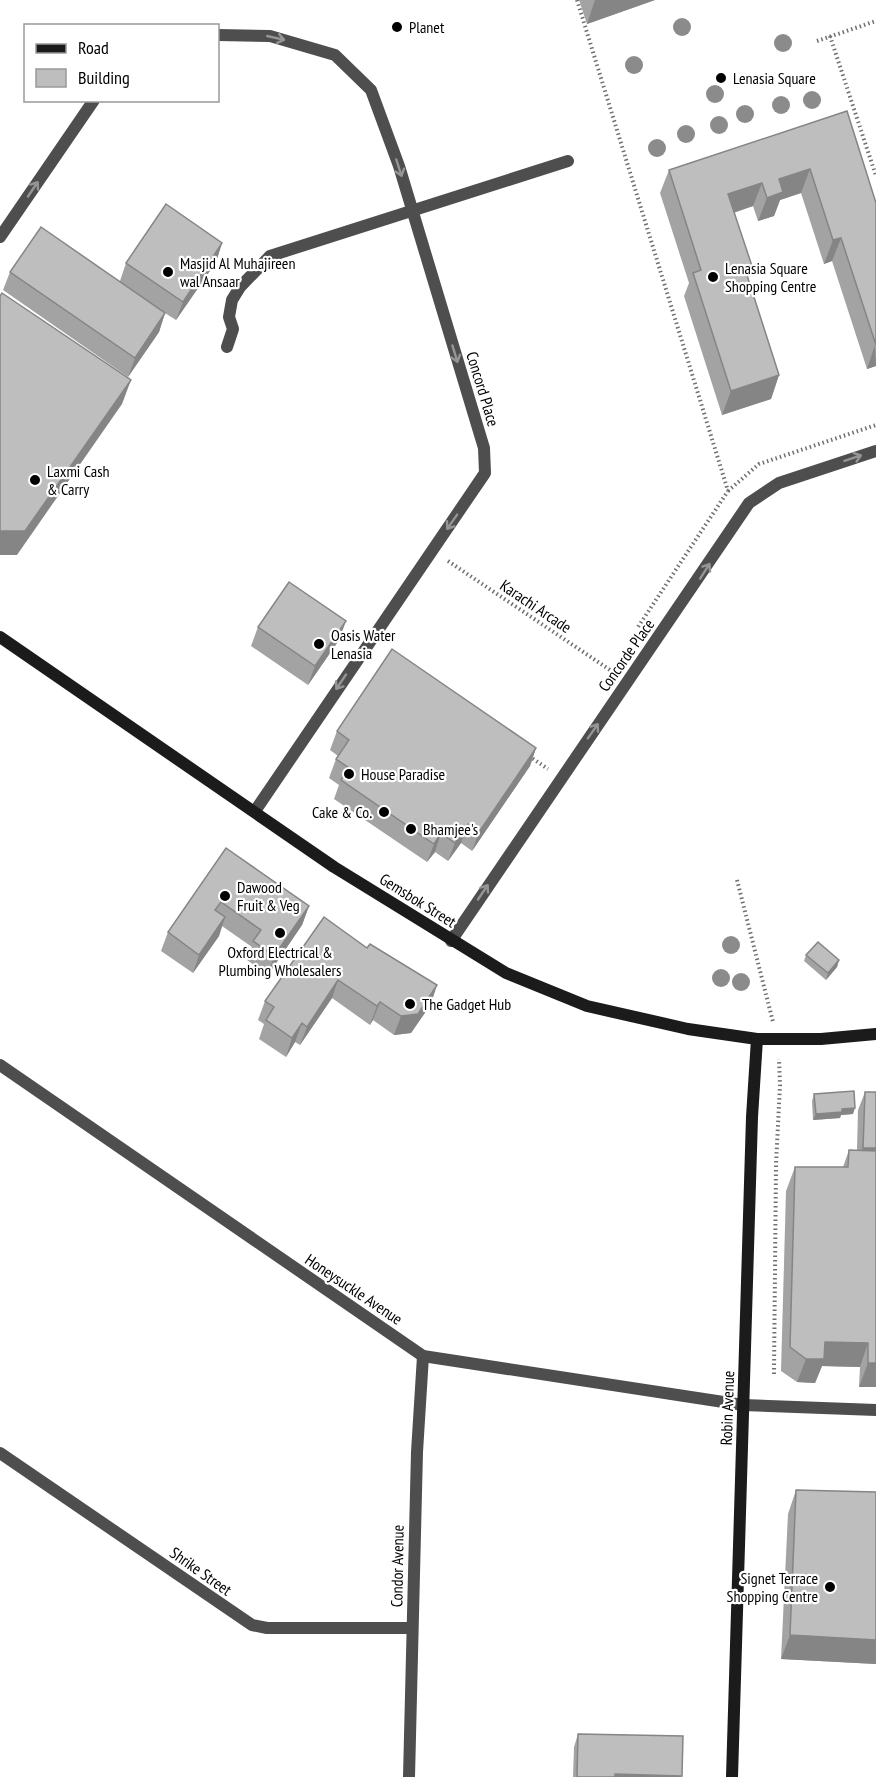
<svg xmlns="http://www.w3.org/2000/svg" width="876" height="1777" viewBox="0 0 876 1777" font-family="'PT Sans Narrow',sans-serif">
  <rect width="100%" height="100%" fill="#fff"/>
  <g fill="none" stroke-linecap="round" stroke-linejoin="round">
    <g stroke="#707070" stroke-width="4" stroke-dasharray="1.5 3" stroke-linecap="butt">
      <polyline points="577,0 728,491 638,627"/>
      <polyline points="830,36 876,176"/>
      <polyline points="817,41 876,21"/>
      <polyline points="728,491 759,464 876,425"/>
      <polyline points="448,561 613,672"/>
      <polyline points="529,756 548,769"/>
      <polyline points="737,880 773,1022"/>
      <polyline points="774,1374 776,1165 780,1085 779,1059"/>
    </g>
    <g stroke="#4e4e4e" stroke-width="12">
      <polyline points="227,347 233,329 229,317 232,300 240,287 270,256 568,161"/>
      <polyline points="743,1405 876,1410"/>
    </g>
    <g stroke="#4e4e4e" stroke-width="12">
      <polyline points="218,35 270,36 335,55 371,90 399,166 484,448 485,473 255,811"/>
      <polyline points="0,237 94,100"/>
      <polyline points="451,941 749,503 779,483 876,451"/>
      <polyline points="0,1065 423,1356 743,1405"/>
      <polyline points="0,1453 252,1625 267,1628 412,1628"/>
      <polyline points="409,1777 417,1452 423,1356"/>
    </g>
    <g stroke="#1b1b1b" stroke-width="12">
      <polyline points="0,637 334,867 506,973 587,1006 688,1029 757,1039 821,1039 876,1034"/>
      <polyline points="732,1777 752,1117 757,1039"/>
    </g>
  </g>
  <g fill="#8b8b8b">
    <circle cx="682" cy="27" r="9"/>
    <circle cx="783" cy="43" r="9"/>
    <circle cx="634" cy="65" r="9"/>
    <circle cx="715" cy="94" r="9"/>
    <circle cx="812" cy="100" r="9"/>
    <circle cx="781" cy="105" r="9"/>
    <circle cx="745" cy="114" r="9"/>
    <circle cx="719" cy="125" r="9"/>
    <circle cx="686" cy="134" r="9"/>
    <circle cx="657" cy="148" r="9"/>
    <circle cx="731" cy="945" r="9"/>
    <circle cx="721" cy="978" r="9"/>
    <circle cx="741" cy="982" r="9"/>
  </g>
  <g fill="#a3a3a3">
    <polygon points="579,0 655,0 587,24"/>
    <polygon points="847,111 876,203 876,366 867,369 832,261 824,264 801,193 780,200 774,216 758,221 753,206 734,213 752,266 748,278 779,375 771,399 722,415 684,296 689,283 660,193 669,170"/>
    <polygon points="222,243 216,262 176,320 165,313 159,332 128,377 3,290 10,272 120,281 126,263"/>
    <polygon points="258,627 339,640 308,685 251,646"/>
    <polygon points="337,731 536,748 530,766 472,851 461,843 448,861 435,852 427,862 334,799 339,785 329,778 336,759 338,756 330,750"/>
    <polygon points="226,848 309,906 302,925 268,975 247,960 252,947 222,926 219,936 193,973 161,951 168,932"/>
    <polygon points="324,917 431,1004 411,1033 394,1035 373,1020 370,1025 332,998 300,1045 295,1042 286,1057 259,1039 264,1024 258,1020 265,1001"/>
    <polygon points="806,955 839,960 837,967 826,980 804,961"/>
    <polygon points="865,1092 876,1387 859,1387 860,1367 822,1366 815,1383 797,1382 781,1371 786,1191 795,1167 843,1167 849,1150 857,1150 858,1110"/>
    <polygon points="814,1094 853,1114 841,1115 840,1118 813,1120 812,1101"/>
    <polygon points="796,1490 876,1492 876,1664 781,1659 788,1514"/>
    <polygon points="578,1734 681,1777 573,1777 574,1747"/>
  </g>
  <g fill="#858585">
    <polygon points="595,0 655,0 587,24"/>
    <polygon points="810,169 801,193 780,200 774,216 758,221 767,198 779,179"/>
    <polygon points="762,183 753,206 719,217 728,194"/>
    <polygon points="841,238 832,261 824,264 833,240"/>
    <polygon points="222,243 216,262 176,320 183,302"/>
    <polygon points="752,266 743,290 745,269"/>
    <polygon points="165,313 159,332 128,377 135,358"/>
    <polygon points="875,345 876,366 867,369"/>
    <polygon points="779,375 771,399 722,415 731,391"/>
    <polygon points="131,380 122,404 17,555 0,555 0,531"/>
    <polygon points="346,621 339,640 308,685 315,666"/>
    <polygon points="536,748 530,766 472,851 479,832"/>
    <polygon points="468,824 461,843 448,861 455,843"/>
    <polygon points="441,833 435,852 427,862 434,844"/>
    <polygon points="309,906 302,925 268,975 274,956"/>
    <polygon points="225,917 219,936 193,973 199,955"/>
    <polygon points="839,960 837,967 826,980 828,973"/>
    <polygon points="338,980 332,998 300,1045 307,1027"/>
    <polygon points="437,985 431,1004 411,1033 394,1035 401,1016"/>
    <polygon points="380,1002 373,1020 370,1025 377,1006"/>
    <polygon points="302,1023 295,1042 286,1057 292,1038"/>
    <polygon points="855,1108 853,1114 841,1115 840,1118 813,1120 816,1114 842,1109"/>
    <polygon points="863,1148 876,1148 876,1167 856,1166"/>
    <polygon points="825,1342 868,1343 860,1367 822,1366 815,1383 797,1382 806,1359"/>
    <polygon points="868,1363 876,1363 876,1387 859,1387"/>
    <polygon points="790,1635 876,1640 876,1664 781,1659"/>
    <polygon points="615,1774 682,1776 681,1777 614,1777"/>
  </g>
  <g fill="#bebebe" stroke="#858585" stroke-width="1.5">
    <polygon points="847,111 876,203 876,345 841,238 833,240 810,169 779,179 783,192 767,198 762,183 728,194 752,266 745,269 779,375 731,391 693,273 701,270 669,170"/>
    <polygon points="166,204 222,243 183,302 126,263"/>
    <polygon points="41,227 165,313 135,358 10,272"/>
    <polygon points="2,293 131,380 25,531 0,531 0,296"/>
    <polygon points="289,582 346,621 315,666 258,627"/>
    <polygon points="392,649 536,748 479,832 468,824 455,843 441,833 434,844 341,780 349,768 336,759 349,740 337,731"/>
    <polygon points="226,848 309,906 274,956 253,941 261,930 221,902 215,910 225,917 199,955 168,932"/>
    <polygon points="324,917 367,948 370,944 437,985 418,1014 401,1016 380,1002 377,1006 338,980 307,1027 302,1023 292,1038 266,1020 274,1007 265,1001"/>
    <polygon points="818,942 839,960 828,973 806,955"/>
    <polygon points="854,1091 855,1108 842,1109 842,1112 816,1114 814,1094"/>
    <polygon points="865,1092 876,1092 876,1148 863,1148"/>
    <polygon points="849,1150 876,1151 876,1363 868,1363 868,1343 825,1342 824,1359 806,1359 790,1347 795,1167 848,1167"/>
    <polygon points="796,1490 876,1492 876,1640 790,1635"/>
    <polygon points="578,1734 683,1736 682,1776 615,1774 615,1777 577,1777"/>
  </g>
  <defs><path id="oneway-shaft" d="M-6 0H5M1.5-3L5.5 0L1.5 3" fill="none" stroke-width="1.6" stroke-linecap="round" stroke-linejoin="round" transform="scale(1.5)"/></defs>
  <g stroke="#959595">
    <use href="#oneway-shaft" transform="translate(276 38) rotate(13)"/>
    <use href="#oneway-shaft" transform="translate(399 168) rotate(72)"/>
    <use href="#oneway-shaft" transform="translate(33 189) rotate(-56)"/>
    <use href="#oneway-shaft" transform="translate(455 354) rotate(73)"/>
    <use href="#oneway-shaft" transform="translate(853 458) rotate(-18)"/>
    <use href="#oneway-shaft" transform="translate(452 522) rotate(125)"/>
    <use href="#oneway-shaft" transform="translate(705 571) rotate(-57)"/>
    <use href="#oneway-shaft" transform="translate(341 682) rotate(124)"/>
    <use href="#oneway-shaft" transform="translate(593 731) rotate(-55)"/>
    <use href="#oneway-shaft" transform="translate(483 892) rotate(-56)"/>
  </g>
  <g fill="#000" stroke="#fff" stroke-width="2">
    <circle cx="397" cy="27" r="6"/>
    <circle cx="721" cy="78" r="6"/>
    <circle cx="168" cy="272" r="6"/>
    <circle cx="713" cy="277" r="6"/>
    <circle cx="35" cy="480" r="6"/>
    <circle cx="319" cy="644" r="6"/>
    <circle cx="349" cy="774" r="6"/>
    <circle cx="384" cy="812" r="6"/>
    <circle cx="411" cy="829" r="6"/>
    <circle cx="225" cy="896" r="6"/>
    <circle cx="280" cy="933" r="6"/>
    <circle cx="410" cy="1004" r="6"/>
    <circle cx="830" cy="1587" r="6"/>
  </g>
  <g text-anchor="middle" dominant-baseline="central" stroke-width="4.5" stroke-linejoin="round" paint-order="stroke">
    <g font-size="16" fill="#000" stroke="#fff" text-anchor="start">
      <text x="409" y="27">Planet</text>
      <text x="733" y="78">Lenasia Square</text>
      <text x="180" y="263">Masjid Al Muhajireen<tspan x="180" dy="18">wal Ansaar</tspan></text>
      <text x="725" y="268">Lenasia Square<tspan x="725" dy="18">Shopping Centre</tspan></text>
      <text x="47" y="471">Laxmi Cash<tspan x="47" dy="18">&amp; Carry</tspan></text>
      <text x="331" y="635">Oasis Water<tspan x="331" dy="18">Lenasia</tspan></text>
      <text x="361" y="774">House Paradise</text>
      <text x="372" y="812" text-anchor="end">Cake &amp; Co.</text>
      <text x="423" y="829">Bhamjee's</text>
      <text x="237" y="887">Dawood<tspan x="237" dy="18">Fruit &amp; Veg</tspan></text>
      <text x="280" y="952" text-anchor="middle">Oxford Electrical &amp;<tspan x="280" dy="18">Plumbing Wholesalers</tspan></text>
      <text x="422" y="1004">The Gadget Hub</text>
      <text x="818" y="1578" text-anchor="end">Signet Terrace<tspan x="818" dy="18">Shopping Centre</tspan></text>
    </g>
    <g font-size="16" fill="#000" stroke="#fff">
      <text transform="translate(483 389) rotate(73)">Concord Place</text>
      <text transform="translate(536 606) rotate(34)">Karachi Arcade</text>
      <text transform="translate(626 655) rotate(-55)">Concorde Place</text>
      <text transform="translate(418 900) rotate(32)">Gemsbok Street</text>
      <text transform="translate(354 1289) rotate(34)">Honeysuckle Avenue</text>
      <text transform="translate(727 1408) rotate(-88)">Robin Avenue</text>
      <text transform="translate(397 1566) rotate(-89)">Condor Avenue</text>
      <text transform="translate(201 1571) rotate(35)">Shrike Street</text>
    </g>
  </g>
  <rect x="24" y="24" width="195" height="78" fill="#ffffff" stroke="#999999" stroke-width="1.5"/>
  <rect x="36" y="44" width="30" height="9" fill="#1b1b1b" stroke="#999999" stroke-width="1.5"/>
  <text x="78" y="54" font-size="18" fill="#000000">Road</text>
  <rect x="36" y="69" width="30" height="18" fill="#bebebe" stroke="#999999" stroke-width="1.5"/>
  <text x="78" y="84" font-size="18" fill="#000000">Building</text>
</svg>
